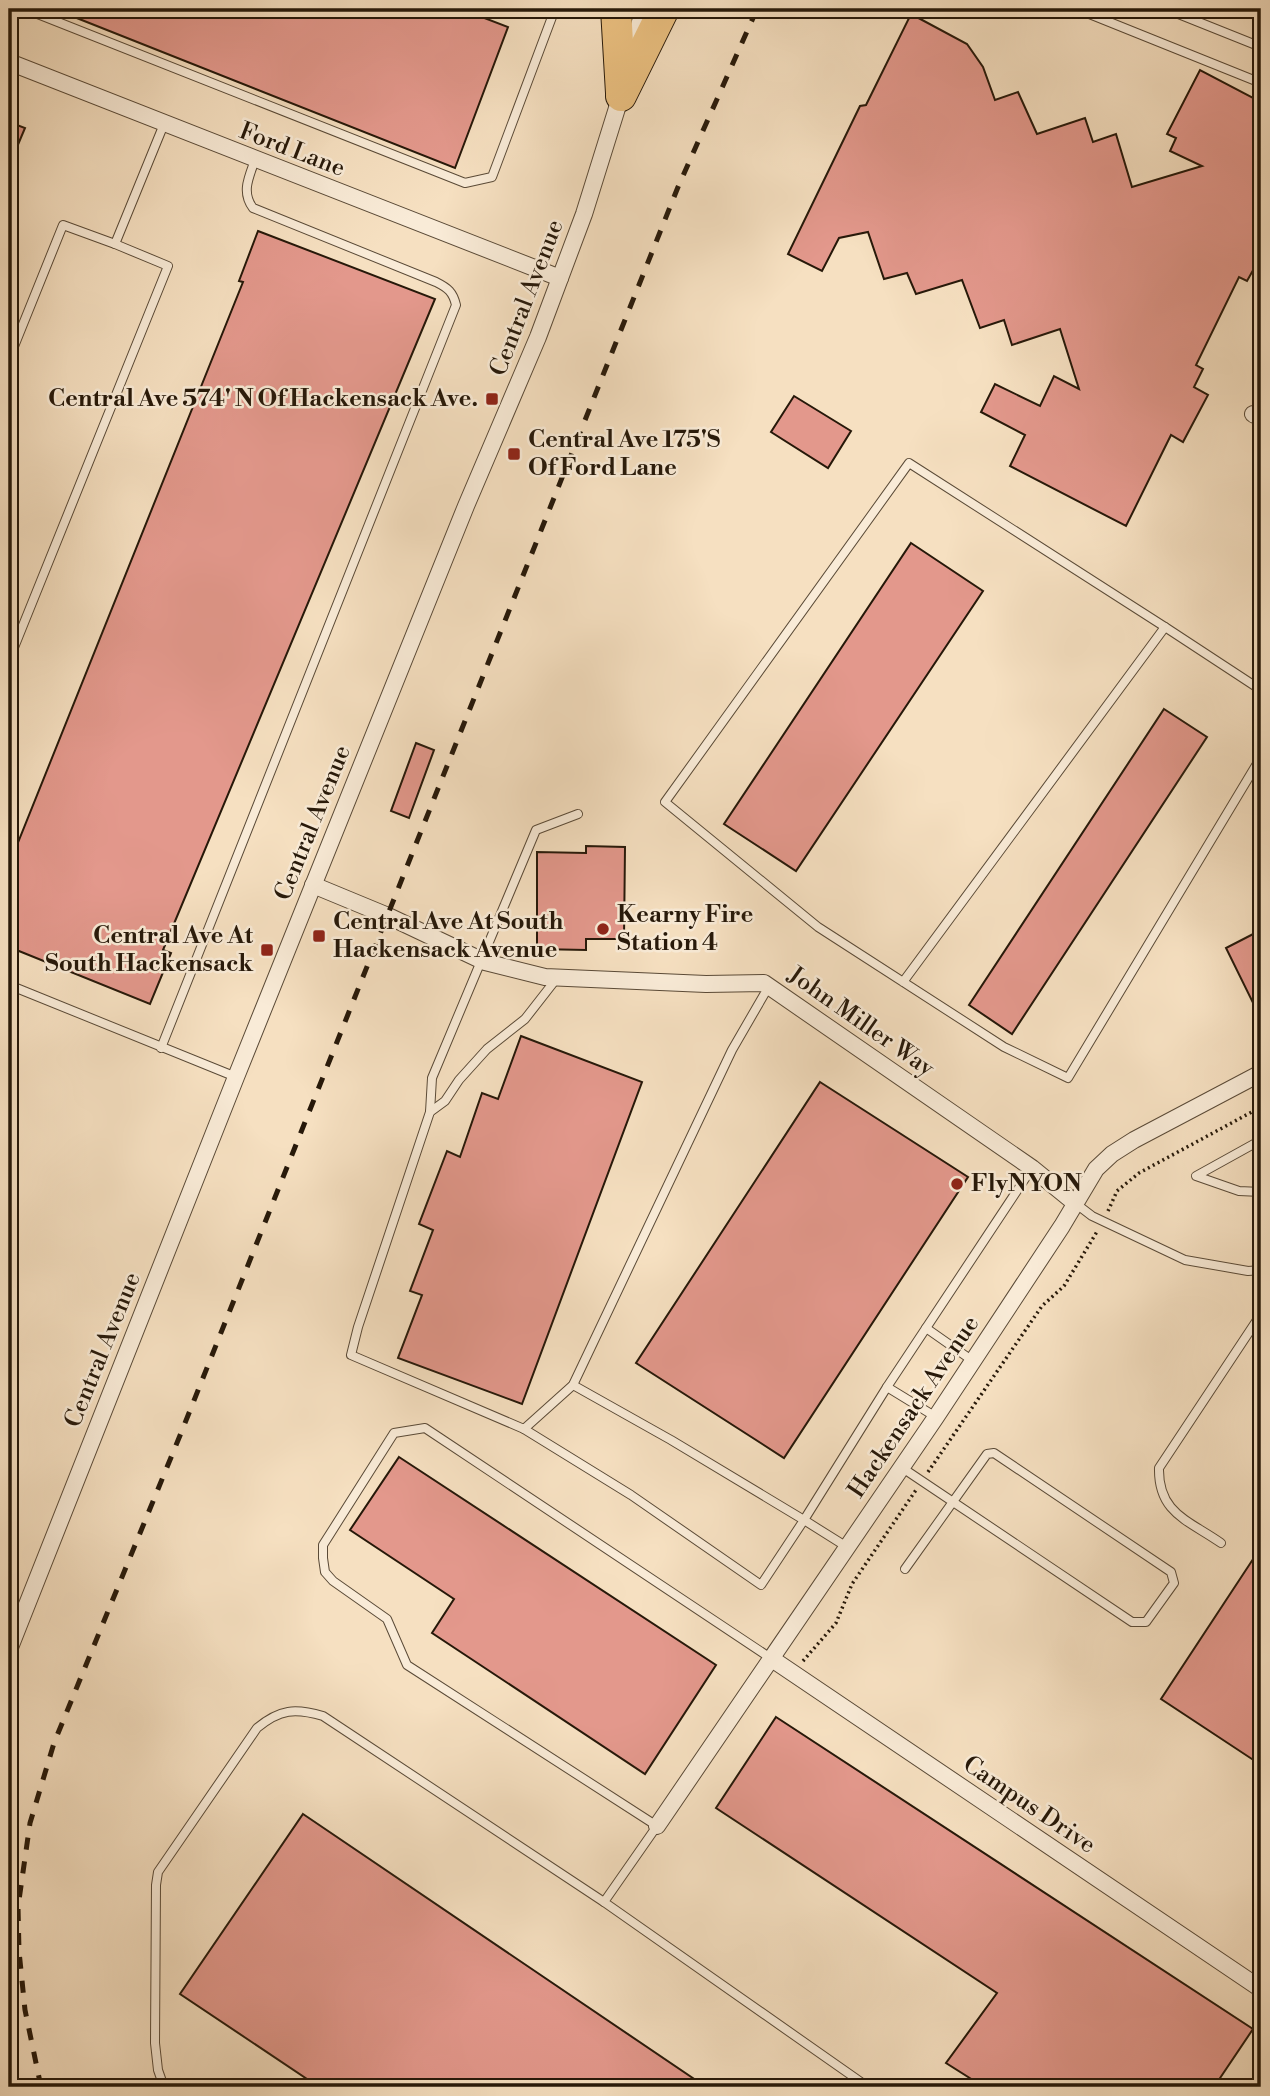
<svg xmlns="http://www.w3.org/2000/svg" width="1270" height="2096" viewBox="0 0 1270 2096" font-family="'Libre Bodoni',serif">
  <rect width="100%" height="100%" fill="#f6e0c1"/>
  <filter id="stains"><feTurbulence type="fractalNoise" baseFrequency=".00286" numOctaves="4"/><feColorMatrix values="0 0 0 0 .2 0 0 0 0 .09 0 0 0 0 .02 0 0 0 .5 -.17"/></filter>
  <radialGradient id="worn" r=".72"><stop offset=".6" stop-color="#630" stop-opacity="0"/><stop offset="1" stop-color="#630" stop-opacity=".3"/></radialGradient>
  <g fill="#e3988c" stroke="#261809" stroke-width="2">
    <polygon points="54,9 461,9 508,27 455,168"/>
    <polygon points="911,14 967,44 983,67 995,100 1018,92 1037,134 1085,118 1093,142 1116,134 1132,187 1202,166 1170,151 1176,138 1167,134 1200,70 1261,102 1261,256 1247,281 1239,277 1196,365 1203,369 1194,387 1208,395 1183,442 1171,435 1126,526 1010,466 1025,435 981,412 995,384 1040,406 1054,376 1079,389 1060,329 1012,345 1004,320 980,328 962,280 916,294 907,273 884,279 868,232 839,238 822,271 788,254 860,106 866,105"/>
    <polygon points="9,122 25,128 9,166"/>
    <polygon points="258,231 435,299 163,950 171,953 150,1004 9,947 9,865 243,282 239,281"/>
    <polygon points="794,396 851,431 828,468 771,432"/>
    <polygon points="911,543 983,591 796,871 724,824"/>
    <polygon points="1164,709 1207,737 1012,1034 969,1005"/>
    <polygon points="416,743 434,750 409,818 391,811"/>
    <polygon points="586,846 625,847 624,939 586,939 586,950 537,949 537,852 586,853"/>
    <polygon points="1261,930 1261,1019 1226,948"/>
    <polygon points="521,1036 642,1082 522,1404 398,1358 422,1295 410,1291 433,1230 419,1224 447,1151 460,1157 482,1093 498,1099"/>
    <polygon points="820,1082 968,1177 784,1458 636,1363"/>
    <polygon points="399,1457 716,1665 645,1774 432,1633 454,1599 350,1530"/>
    <polygon points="1261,1547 1261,1765 1161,1699"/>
    <polygon points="776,1717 1253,2029 1214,2087 984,2087 946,2063 997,1993 716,1808"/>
    <polygon points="303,1814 706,2087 319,2087 180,1994"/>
  </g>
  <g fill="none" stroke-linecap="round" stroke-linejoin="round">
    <defs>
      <g id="lane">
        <polyline points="25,9 465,183 492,177 555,9"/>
        <polyline points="1077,9 1261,83"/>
        <polyline points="1166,9 1261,47"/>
        <polyline points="1197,21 1202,9"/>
        <polyline points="9,359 63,225 115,244"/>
        <polyline points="1165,627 1261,690"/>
        <polyline points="9,660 168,266 115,244 164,124"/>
        <polyline points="557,978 525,1019 487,1049 459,1080 445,1101 430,1112 358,1327 351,1355 524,1429 573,1385 732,1050 769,986"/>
        <polyline points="903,982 1165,627 909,463 665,802 818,927 1004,1047 1068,1078 1261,757"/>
        <polyline points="9,985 236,1077"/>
        <path d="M 161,1048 L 456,305 C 453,292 448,288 436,282 L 253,208 C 241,192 249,177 255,160"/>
        <polyline points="430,1112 432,1078 536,830 578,814"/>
        <polyline points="1261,1140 1196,1176 1239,1191 1261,1192"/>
        <polyline points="1075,1203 1092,1216 1185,1260 1248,1271 1261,1270"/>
        <polyline points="926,1328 973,1361"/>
        <polyline points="887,1387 936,1417"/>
        <polyline points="524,1429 631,1495 761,1585 804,1520 671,1440 573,1385"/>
        <polyline points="901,1467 1132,1622 1146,1622 1174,1583 1171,1572 994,1453 987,1454 905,1569"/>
        <path d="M 1221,1543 C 1188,1520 1158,1513 1159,1468 L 1261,1314"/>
        <polyline points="847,1547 804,1520 887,1387 1032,1168"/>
        <polyline points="772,1659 425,1428 394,1433 323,1545 323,1558 325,1572 333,1581 387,1619 407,1665 657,1826 604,1902 868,2087"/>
        <path d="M 164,2087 L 158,2070 L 155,2043 L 156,1885 L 158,1872 L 257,1728 C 280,1709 295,1708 323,1716 L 604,1902"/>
      </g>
      <g id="street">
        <polyline points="634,47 643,9"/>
        <polyline points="9,62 560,278"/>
        <polyline points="1253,414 1261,418"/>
        <polyline points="313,885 388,916 485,962 545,977 706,984 764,983 1032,1168 1075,1203"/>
        <polyline points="9,1650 236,1077 466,506 538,337 584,214 623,89"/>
        <polyline points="772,1659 1261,1989"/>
        <polyline points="657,1826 936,1417 1062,1226 1096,1169 1112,1154 1134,1140 1261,1073"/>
      </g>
      <g id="highway">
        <polyline points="616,9 621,93"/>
        <polyline points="621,96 664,9"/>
      </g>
    </defs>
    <use href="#lane" stroke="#5a4a37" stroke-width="10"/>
    <use href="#street" stroke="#5a4a37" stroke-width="18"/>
    <use href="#highway" stroke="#261809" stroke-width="32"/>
    <g stroke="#261809" stroke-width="3.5" stroke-dasharray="2 3.5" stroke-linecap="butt">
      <polyline points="1108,1211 1117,1191 1139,1173 1261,1107"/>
      <polyline points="928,1472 1042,1306 1064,1286 1098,1230"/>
      <polyline points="803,1661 836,1623 852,1584 916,1490"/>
    </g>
    <use href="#lane" stroke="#f9ebd7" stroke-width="8"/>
    <use href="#street" stroke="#f9ebd7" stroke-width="16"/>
    <use href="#highway" stroke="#ebc080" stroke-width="30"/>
    <polyline stroke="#261809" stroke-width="5" stroke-dasharray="12 12" stroke-linecap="butt" points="41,2087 25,2010 19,1951 18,1907 30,1823 54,1743 181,1433 678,187 757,9"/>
  </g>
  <g fill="#8f2418" stroke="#f9ebd7" stroke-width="2.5">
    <rect x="485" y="392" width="14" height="14" rx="3.5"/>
    <rect x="507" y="447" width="14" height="14" rx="3.5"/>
    <circle cx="603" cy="929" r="7"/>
    <rect x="312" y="929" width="14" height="14" rx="3.5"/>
    <rect x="260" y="943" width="14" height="14" rx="3.5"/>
    <circle cx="957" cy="1184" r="7"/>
  </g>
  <g text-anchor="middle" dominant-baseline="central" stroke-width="5" stroke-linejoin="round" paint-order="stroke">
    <g font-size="24" fill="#261809" stroke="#f9ebd7">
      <text transform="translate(292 150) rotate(21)">Ford Lane</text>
      <text transform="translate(527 298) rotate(-69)">Central Avenue</text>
      <text transform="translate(313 823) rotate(-68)">Central Avenue</text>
      <text transform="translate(861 1022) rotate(35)">John Miller Way</text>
      <text transform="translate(103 1350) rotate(-68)">Central Avenue</text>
      <text transform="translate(914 1407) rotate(-56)">Hackensack Avenue</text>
      <text transform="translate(1029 1805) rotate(34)">Campus Drive</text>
    </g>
    <g font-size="24" font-weight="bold" fill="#261809" stroke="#f9ebd7" text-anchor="start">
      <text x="478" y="399" text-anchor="end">Central Ave 574' N Of Hackensack Ave.</text>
      <text x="528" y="440">Central Ave 175'S<tspan x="528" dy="28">Of Ford Lane</tspan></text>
      <text x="617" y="915">Kearny Fire<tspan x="617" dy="28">Station 4</tspan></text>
      <text x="333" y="922">Central Ave At South<tspan x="333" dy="28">Hackensack Avenue</tspan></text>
      <text x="253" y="936" text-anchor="end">Central Ave At<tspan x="253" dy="28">South Hackensack</tspan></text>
      <text x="971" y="1184">FlyNYON</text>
    </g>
  </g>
  <rect width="1270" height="2096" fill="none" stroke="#f6e0c1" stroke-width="35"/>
  <rect x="10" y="10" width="1249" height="2075" fill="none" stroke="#261809" stroke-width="3.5"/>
  <rect x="18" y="18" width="1235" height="2061" fill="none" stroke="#261809" stroke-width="2"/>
  <rect width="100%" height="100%" filter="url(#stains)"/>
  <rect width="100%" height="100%" fill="url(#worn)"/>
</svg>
